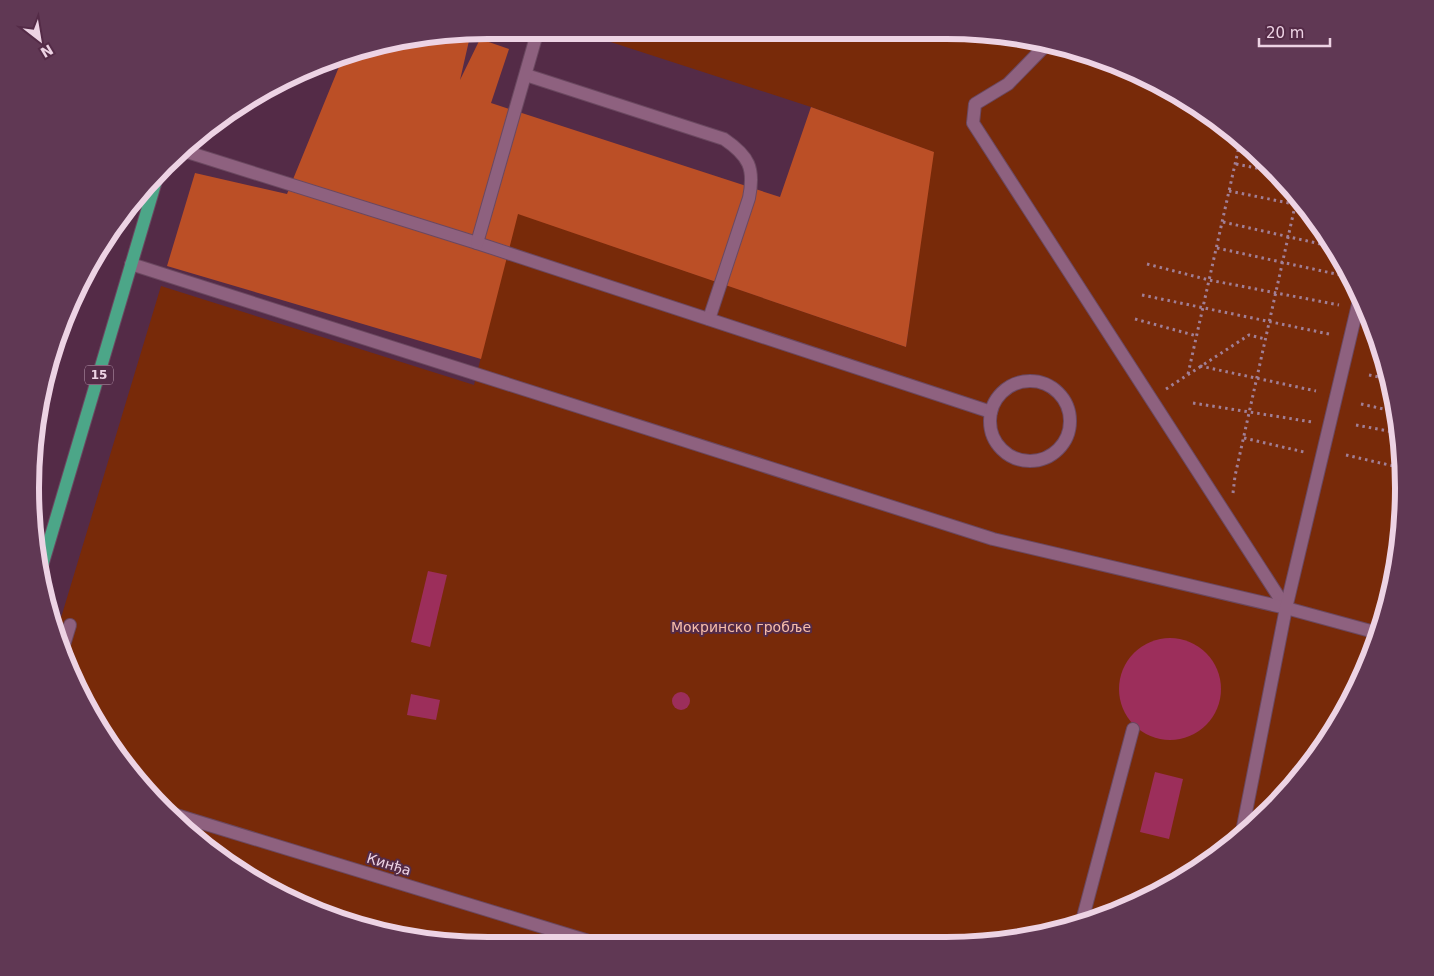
<svg xmlns="http://www.w3.org/2000/svg" width="1434" height="976" viewBox="0 0 1434 976" font-family="'DejaVu Sans',sans-serif">
  <rect width="100%" height="100%" fill="#542b47"/>
  <polygon fill="#782a09" points="587,30 946,30 1035,39 1175,91 1270,164 1327,234 1369,313 1395,399 1404,488 1395,578 1369,664 1327,743 1270,812 1149,899 1035,937 946,946 488,946 398,937 312,911 233,869 164,812 77,691 57,631 161,286 474,385 517,213 906,347 933,152 811,107 586,34"/>
  <polygon fill="#bb4f26" points="471,32 460,80 480,39 509,49 491,103 780,197 811,107 934,152 906,347 518,214 481,359 167,266 195,173 287,194 343,57 369,46"/>
  <g fill="#9c2e5b">
    <polygon points="428,571 447,575 430,647 411,642"/>
    <circle cx="1170" cy="689" r="51"/>
    <circle cx="681" cy="701" r="9"/>
    <polygon points="411,694 440,700 436,720 407,715"/>
    <polygon points="1155,772 1183,779 1169,839 1140,832"/>
  </g>
  <g fill="none" stroke-linecap="round" stroke-linejoin="round">
    <defs>
      <g id="minor">
        <polyline points="1044,42 1045,46 1008,84 975,104 973,123 1286,608"/>
        <path d="M 526,75 L 724,139 C 749,156 755,168 749,198 L 709,319"/>
        <polyline points="184,151 477,243 991,412"/>
        <polyline points="477,243 538,30"/>
        <polyline points="131,264 993,539 1286,608 1378,633"/>
        <circle cx="1030" cy="421" r="40"/>
        <polyline points="63,648 70,625"/>
        <polyline points="163,811 605,946"/>
        <polyline points="1242,832 1286,608 1360,296"/>
        <polyline points="1082,921 1133,729"/>
      </g>
      <polyline id="major" points="39,576 158,174"/>
    </defs>
    <use href="#minor" stroke="#6b4860" stroke-width="14"/>
    <use href="#major" stroke="#6b4860" stroke-width="14"/>
    <g stroke="#a17f96" stroke-width="3" stroke-dasharray="2.5 4" stroke-linecap="butt">
      <polyline points="1236,164 1276,172"/>
      <polyline points="1229,191 1304,206"/>
      <polyline points="1223,222 1334,247"/>
      <polyline points="1217,248 1345,276"/>
      <polyline points="1147,264 1209,280 1339,305"/>
      <polyline points="1142,295 1329,334"/>
      <polyline points="1135,319 1197,336"/>
      <polyline points="1373,346 1380,347"/>
      <polyline points="1200,366 1316,391"/>
      <polyline points="1188,374 1240,142"/>
      <polyline points="1369,375 1389,379"/>
      <polyline points="1166,389 1249,335 1265,339"/>
      <polyline points="1193,403 1312,422"/>
      <polyline points="1361,404 1397,412"/>
      <polyline points="1356,425 1399,433"/>
      <polyline points="1244,438 1304,452"/>
      <polyline points="1346,455 1402,468"/>
      <polyline points="1233,493 1235,476 1297,197"/>
      <polyline points="1292,770 1302,773"/>
    </g>
    <use href="#minor" stroke="#8e617f" stroke-width="12"/>
    <use href="#major" stroke="#4ca688" stroke-width="12"/>
  </g>
  <g text-anchor="middle" dominant-baseline="central" stroke-width="4" stroke-linejoin="round" paint-order="stroke">
    <rect fill="#542b47" stroke="#bfa1b5" stroke-width="1" x="85" y="365.5" width="28" height="19" rx="4"/>
    <g font-size="12" font-weight="bold" fill="#edd3e4">
      <text x="99" y="375">15</text>
    </g>
    <g font-size="14" fill="#f7beaa" stroke="#542b47">
      <text x="741" y="627">Мокринско гробље</text>
    </g>
    <g font-size="14" fill="#edd3e4" stroke="#542b47">
      <text transform="translate(389 864) rotate(17)">Кинђа</text>
    </g>
  </g>
  <path d="M0 0H1434V976H0ZM488 39H946A449 449 0 0 1 1395 488V488A449 449 0 0 1 946 937H488A449 449 0 0 1 39 488V488A449 449 0 0 1 488 39Z" fill="#603854" fill-rule="evenodd"/>
  <path fill="none" stroke="#edd3e4" stroke-width="6" d="M488 39H946A449 449 0 0 1 1395 488V488A449 449 0 0 1 946 937H488A449 449 0 0 1 39 488V488A449 449 0 0 1 488 39Z"/>
  <g transform="translate(40 40) rotate(149)" stroke="#542b47" stroke-width="4" paint-order="stroke">
  <path d="M0-4L9 19L0 12L-9 19Z" fill="#edd3e4"/>
  <text y="-8" font-size="14" font-weight="bold" text-anchor="middle" fill="#edd3e4">N</text>
  </g>
  <path d="M1259 38v8h71v-8" fill="none" stroke="#edd3e4" stroke-width="2.5"/>
  <text x="1266" y="38" font-size="15" fill="#edd3e4" stroke="#542b47" stroke-width="4" paint-order="stroke">20 m</text>
</svg>
